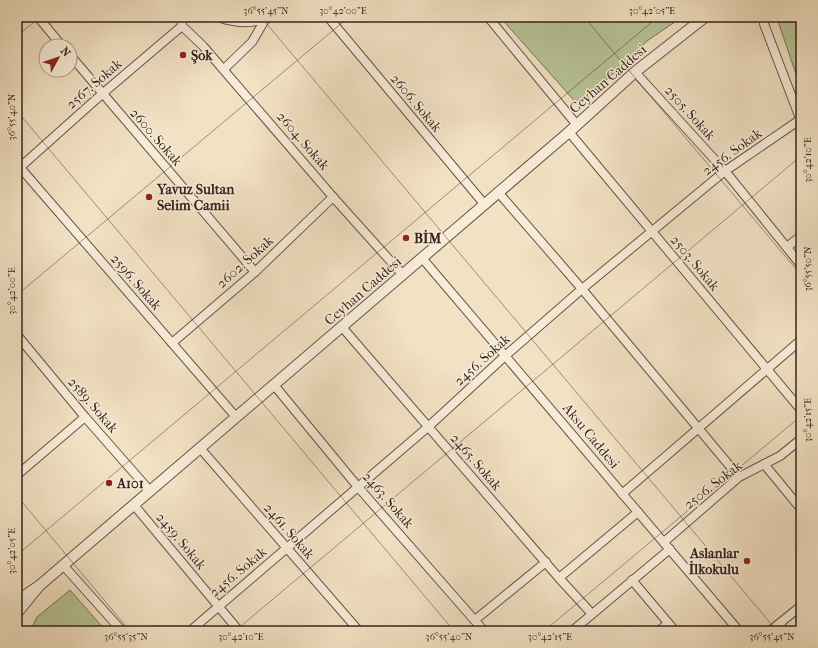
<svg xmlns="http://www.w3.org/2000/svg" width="818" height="648" viewBox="0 0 818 648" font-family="'IM FELL French Canon',serif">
  <rect width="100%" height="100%" fill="#f2e1c3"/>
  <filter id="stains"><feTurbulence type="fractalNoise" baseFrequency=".005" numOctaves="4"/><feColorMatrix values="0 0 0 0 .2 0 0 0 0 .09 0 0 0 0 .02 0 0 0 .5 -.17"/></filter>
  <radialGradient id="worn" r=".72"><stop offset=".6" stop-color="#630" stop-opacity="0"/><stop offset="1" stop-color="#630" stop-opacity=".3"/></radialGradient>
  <g fill="#b7c396" stroke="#76745a">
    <polygon points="500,17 682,17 647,41 579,106"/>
    <polygon points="790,17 801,17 801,89 778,21"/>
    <polygon points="70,590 106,631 30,631 37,617"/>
  </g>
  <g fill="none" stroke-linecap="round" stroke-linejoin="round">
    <defs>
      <g id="minor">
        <polyline points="38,17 62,46"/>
        <polyline points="328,17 485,205"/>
        <polyline points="488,17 577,125"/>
        <polyline points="764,24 801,121"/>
        <polyline points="182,26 203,46 333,197 403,275"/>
        <polyline points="70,55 255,272"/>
        <polyline points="224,69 252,42 266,18"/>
        <polyline points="635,72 725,171 801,265"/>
        <polyline points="569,132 801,410"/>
        <polyline points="17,164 236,417"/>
        <polyline points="17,170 102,94 182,26 181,17"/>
        <polyline points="498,192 582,289 739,477"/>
        <polyline points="787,247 801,236"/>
        <polyline points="422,258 739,631"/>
        <polyline points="342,327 559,578 592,614"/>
        <polyline points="17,335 85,417 150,491"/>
        <polyline points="172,343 255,272 333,197"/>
        <polyline points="274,385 358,487 484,631"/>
        <polyline points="200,448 359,631"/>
        <polyline points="764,464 801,509"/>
        <polyline points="17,475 85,417"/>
        <polyline points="622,494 801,340"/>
        <polyline points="134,505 239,631"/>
        <polyline points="664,542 739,477 780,456 801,439"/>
        <polyline points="63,565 122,631"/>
        <polyline points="559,578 638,512"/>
        <polyline points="632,580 675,631"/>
        <polyline points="475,620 546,562"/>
        <polyline points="779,624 785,631"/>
        <polyline points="190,631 428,427 505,356 582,289 725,171 801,119"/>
        <polyline points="572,631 670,549"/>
        <polyline points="659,631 668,623"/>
        <polyline points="770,631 801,606"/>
      </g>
      <g id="tertiary">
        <path d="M 221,17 C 236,22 252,23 268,17"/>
        <polyline points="39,586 569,132 635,72 705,17"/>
        <polyline points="17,601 39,586 17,613"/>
      </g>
    </defs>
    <use href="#minor" stroke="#655448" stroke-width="10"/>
    <use href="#tertiary" stroke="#655448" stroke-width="12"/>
    <use href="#minor" stroke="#f7ecd8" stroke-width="8"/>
    <use href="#tertiary" stroke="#f7ecd8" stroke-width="10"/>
  </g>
  <path fill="none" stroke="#36251f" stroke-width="1" stroke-opacity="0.45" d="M 261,17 L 777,631M 584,17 L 801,275M 17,36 L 40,17M 17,111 L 454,631M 17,295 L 349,17M 17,496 L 130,631M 17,555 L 658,17M 235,631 L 801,156M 544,631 L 801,416"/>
  <g fill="#8f2418" stroke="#f7ecd8" stroke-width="1.5">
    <circle cx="183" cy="55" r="4"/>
    <circle cx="149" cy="197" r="4"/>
    <circle cx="406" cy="238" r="4"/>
    <circle cx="109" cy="483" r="4"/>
    <circle cx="747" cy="561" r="4"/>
  </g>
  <g text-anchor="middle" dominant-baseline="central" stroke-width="3" stroke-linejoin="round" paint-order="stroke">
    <g font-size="14" font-weight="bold" fill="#36251f" stroke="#f7ecd8" text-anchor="start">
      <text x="191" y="55">Şok</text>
      <text x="157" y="189">Yavuz Sultan<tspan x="157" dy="16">Selim Camii</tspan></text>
      <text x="414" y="238">BİM</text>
      <text x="117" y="483">A101</text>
      <text x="739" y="553" text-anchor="end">Aslanlar<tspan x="739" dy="16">İlkokulu</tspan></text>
    </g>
    <g font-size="14" fill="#36251f" stroke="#f7ecd8">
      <text transform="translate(608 79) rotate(-41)">Ceyhan Caddesi</text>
      <text transform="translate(94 84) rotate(-41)">2567. Sokak</text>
      <text transform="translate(416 103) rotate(50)">2606. Sokak</text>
      <text transform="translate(690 113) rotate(48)">2505. Sokak</text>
      <text transform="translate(156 137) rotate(49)">2600. Sokak</text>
      <text transform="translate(303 141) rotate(49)">2604. Sokak</text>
      <text transform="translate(732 152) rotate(-36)">2456. Sokak</text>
      <text transform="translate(245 262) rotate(-42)">2602. Sokak</text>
      <text transform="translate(695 263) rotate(50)">2503. Sokak</text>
      <text transform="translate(136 282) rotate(49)">2596. Sokak</text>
      <text transform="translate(363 291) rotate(-41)">Ceyhan Caddesi</text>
      <text transform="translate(482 360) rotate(-42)">2456. Sokak</text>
      <text transform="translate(93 405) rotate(49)">2589. Sokak</text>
      <text transform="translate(591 436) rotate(50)">Aksu Caddesi</text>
      <text transform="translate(476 462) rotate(49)">2465. Sokak</text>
      <text transform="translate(713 485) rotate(-38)">2506. Sokak</text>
      <text transform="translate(388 500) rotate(49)">2463. Sokak</text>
      <text transform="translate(289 531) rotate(49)">2461. Sokak</text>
      <text transform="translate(181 541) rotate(50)">2459. Sokak</text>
      <text transform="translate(238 572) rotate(-40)">2456. Sokak</text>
    </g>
  </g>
  <rect width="818" height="648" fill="none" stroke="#f2e1c3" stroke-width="44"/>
  <g transform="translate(58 58) rotate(50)"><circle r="19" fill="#f7ecd8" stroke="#aa9c8e"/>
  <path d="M0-3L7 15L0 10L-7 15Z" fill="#8f2418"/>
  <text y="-6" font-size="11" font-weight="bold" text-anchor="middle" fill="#36251f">N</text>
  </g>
  <rect x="22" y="22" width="774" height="604" fill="none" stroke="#36251f" stroke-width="1.5"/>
  <g font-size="10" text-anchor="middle" fill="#36251f">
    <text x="266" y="14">36°55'45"N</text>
    <text x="343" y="14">30°42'00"E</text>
    <text x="652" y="14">30°42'05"E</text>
    <text transform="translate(11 117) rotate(-90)" y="4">36°55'40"N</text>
    <text transform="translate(807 160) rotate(-90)" y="4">30°42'10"E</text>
    <text transform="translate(807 269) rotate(-90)" y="4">36°55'50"N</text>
    <text transform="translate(11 291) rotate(-90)" y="4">30°42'00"E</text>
    <text transform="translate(807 420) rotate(-90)" y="4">30°42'15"E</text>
    <text transform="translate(11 551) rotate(-90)" y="4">30°42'05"E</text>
    <text x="126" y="640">36°55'35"N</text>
    <text x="241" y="640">30°42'10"E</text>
    <text x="449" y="640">36°55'40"N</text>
    <text x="550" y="640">30°42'15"E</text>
    <text x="772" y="640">36°55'45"N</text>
  </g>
  <rect width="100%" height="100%" filter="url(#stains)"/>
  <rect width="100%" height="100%" fill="url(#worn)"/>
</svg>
